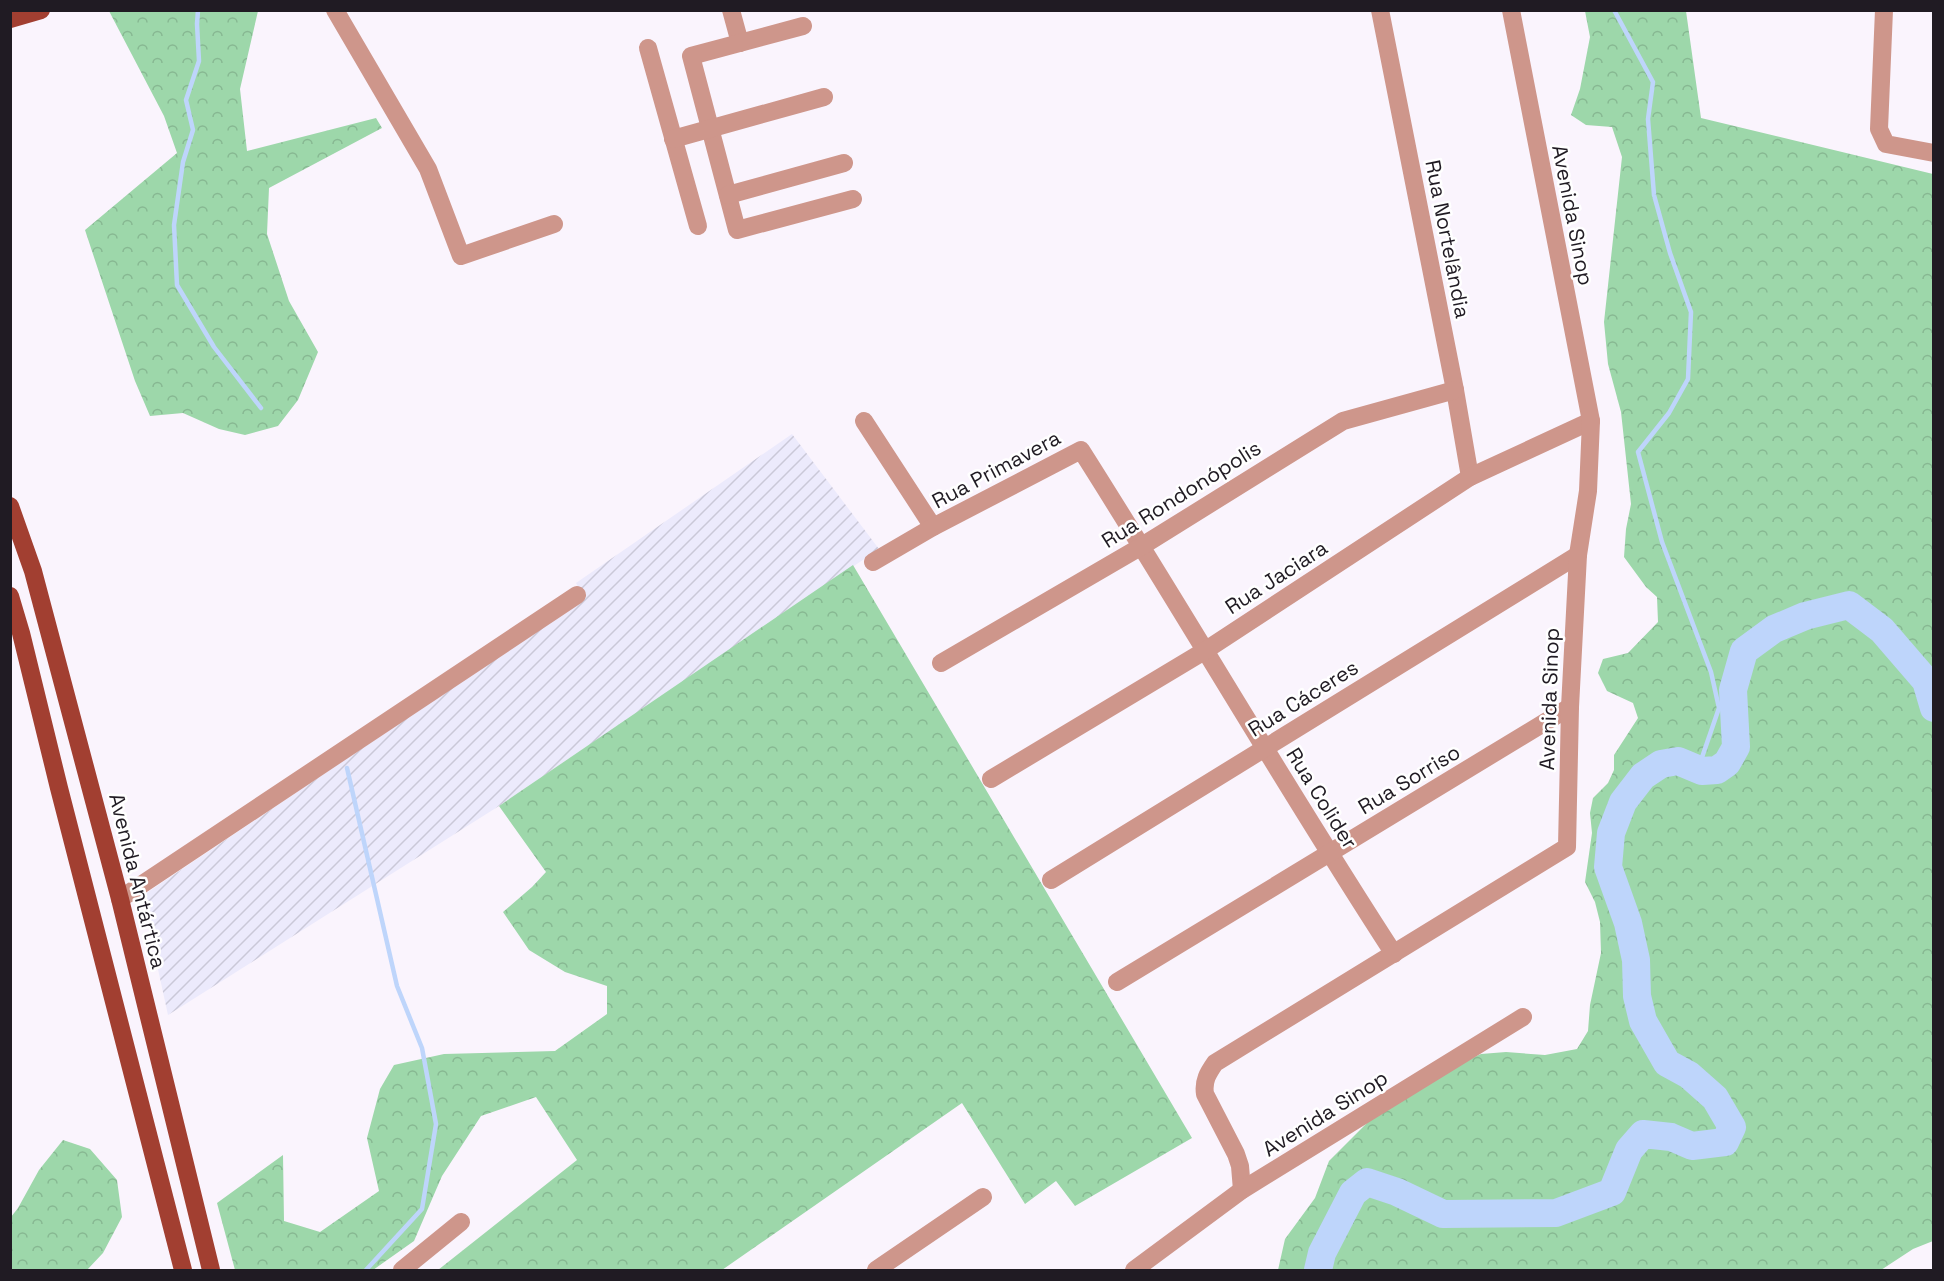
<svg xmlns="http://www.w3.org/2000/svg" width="1944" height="1281" viewBox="0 0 1944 1281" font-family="'Space Grotesk',sans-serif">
  <defs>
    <pattern id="industrial-furrows" width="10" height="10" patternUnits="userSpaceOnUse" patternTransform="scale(1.5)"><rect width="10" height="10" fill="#eceafc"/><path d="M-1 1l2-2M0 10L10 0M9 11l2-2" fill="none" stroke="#cac8d8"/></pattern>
    <pattern id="forest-crowns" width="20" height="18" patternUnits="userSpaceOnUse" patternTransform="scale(1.5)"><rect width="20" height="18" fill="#9dd7aa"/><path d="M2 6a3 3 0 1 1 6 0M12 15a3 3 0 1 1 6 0" fill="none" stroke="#87b892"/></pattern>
  </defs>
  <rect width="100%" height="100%" fill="#faf4fd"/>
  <polygon fill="url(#industrial-furrows)" points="792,434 879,549 499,806 168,1015 142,896 585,599 576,583"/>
  <g fill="url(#forest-crowns)">
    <polygon points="109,11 258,11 240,89 247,151 376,118 382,128 269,188 267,234 289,301 318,352 298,400 278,426 245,435 219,429 183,413 150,416 135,381 85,230 177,153 164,116"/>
    <polygon points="1585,11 1686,11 1701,118 1933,174 1933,1241 1913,1249 1881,1270 1278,1270 1285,1239 1315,1198 1329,1161 1378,1112 1458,1064 1481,1054 1506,1052 1545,1055 1577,1049 1588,1031 1590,1005 1601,953 1600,922 1595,902 1585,882 1592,833 1590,813 1593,798 1608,783 1614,770 1614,755 1638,718 1633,703 1607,691 1598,673 1603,659 1628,653 1658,622 1657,597 1646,587 1624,557 1626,529 1631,504 1621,412 1608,364 1604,322 1622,157 1612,127 1586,125 1571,115 1580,89 1590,37"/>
    <polygon points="853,565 1192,1138 1075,1206 1056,1181 1025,1204 962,1103 722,1270 438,1270 577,1160 536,1097 481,1116 442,1176 414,1241 373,1270 235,1270 217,1203 283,1155 284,1221 320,1232 379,1191 367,1138 380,1089 394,1065 444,1054 555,1051 607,1014 607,986 565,972 529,950 503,912 532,887 546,872 499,806"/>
    <polygon points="63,1140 90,1149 117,1180 122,1217 103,1253 87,1270 11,1270 11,1217 18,1208 39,1170"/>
  </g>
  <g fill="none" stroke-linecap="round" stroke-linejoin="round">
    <g stroke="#bed5fb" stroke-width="4.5">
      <polyline points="198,10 197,24 199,61 186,100 193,130 183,162 174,225 177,285 214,347 261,408"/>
      <polyline points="1614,10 1653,82 1648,119 1654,195 1670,253 1691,312 1688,379 1669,413 1638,452 1662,542 1711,672 1719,708 1698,769"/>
      <polyline points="347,768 397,986 422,1048 436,1124 422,1209 366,1270"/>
    </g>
    <polyline stroke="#bed5fb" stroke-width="28" points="1318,1270 1322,1253 1353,1193 1367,1182 1397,1192 1443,1214 1556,1213 1612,1192 1629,1150 1643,1134 1671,1137 1692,1146 1725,1142 1732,1127 1715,1098 1689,1075 1667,1063 1643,1021 1637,996 1636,960 1628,923 1608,867 1611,833 1623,802 1643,776 1661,764 1678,761 1702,771 1717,770 1727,763 1736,747 1733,690 1744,651 1774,629 1805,616 1849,605 1882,630 1926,681 1934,708"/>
    <g stroke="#ce968b" stroke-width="18">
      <polyline points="335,10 428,169 461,256 554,224"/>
      <polyline points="731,10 740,43"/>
      <polyline points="1380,10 1455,390 1470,477"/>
      <polyline points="1884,10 1879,129 1886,144 1934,153"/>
      <polyline points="803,26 691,56 737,230 853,199"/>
      <polyline points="648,48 698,226"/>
      <polyline points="673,139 824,97"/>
      <polyline points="728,195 844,163"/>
      <polyline points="864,421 933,527"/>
      <path d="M 873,562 L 933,527 L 1081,450 C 1187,617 1286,788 1394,954"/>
      <polyline points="941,663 1142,546 1343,421 1455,390"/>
      <polyline points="991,779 1206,650 1470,477 1591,421"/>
      <polyline points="1051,880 1578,555"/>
      <polyline points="120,899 577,595"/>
      <polyline points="1117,982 1570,707"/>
      <path d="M 1242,1190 L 1240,1166 L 1236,1154 L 1205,1094 C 1203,1081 1208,1073 1215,1063 L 1567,847 L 1570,707 L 1578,555 L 1588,491 L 1591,421 L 1511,10"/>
      <polyline points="402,1270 461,1222"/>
      <polyline points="876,1270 983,1197"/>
      <polyline points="1134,1270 1242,1190 1523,1017"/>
    </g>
    <g stroke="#a23f31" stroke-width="18">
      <polyline points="10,19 41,10"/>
      <polyline points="10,506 33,571 120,899 211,1270"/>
      <polyline points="10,596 21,633 59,788 183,1270"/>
    </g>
  </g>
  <g text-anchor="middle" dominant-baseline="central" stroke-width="5" stroke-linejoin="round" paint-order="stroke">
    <g font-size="21" fill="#201b23" stroke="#fff">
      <text transform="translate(1573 215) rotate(79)">Avenida Sinop</text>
      <text transform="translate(1448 239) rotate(79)">Rua Nortelândia</text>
      <text transform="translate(996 469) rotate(-28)">Rua Primavera</text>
      <text transform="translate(1181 494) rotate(-32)">Rua Rondonópolis</text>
      <text transform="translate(1276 577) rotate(-33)">Rua Jaciara</text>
      <text transform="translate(1303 698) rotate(-32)">Rua Cáceres</text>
      <text transform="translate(1549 699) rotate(-88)">Avenida Sinop</text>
      <text transform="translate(1409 779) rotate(-31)">Rua Sorriso</text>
      <text transform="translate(1322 798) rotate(58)">Rua Colider</text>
      <text transform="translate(138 881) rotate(76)">Avenida Antártica</text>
      <text transform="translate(1325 1113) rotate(-32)">Avenida Sinop</text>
    </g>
  </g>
  <rect width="1944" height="1281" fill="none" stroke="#201b23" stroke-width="24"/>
</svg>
